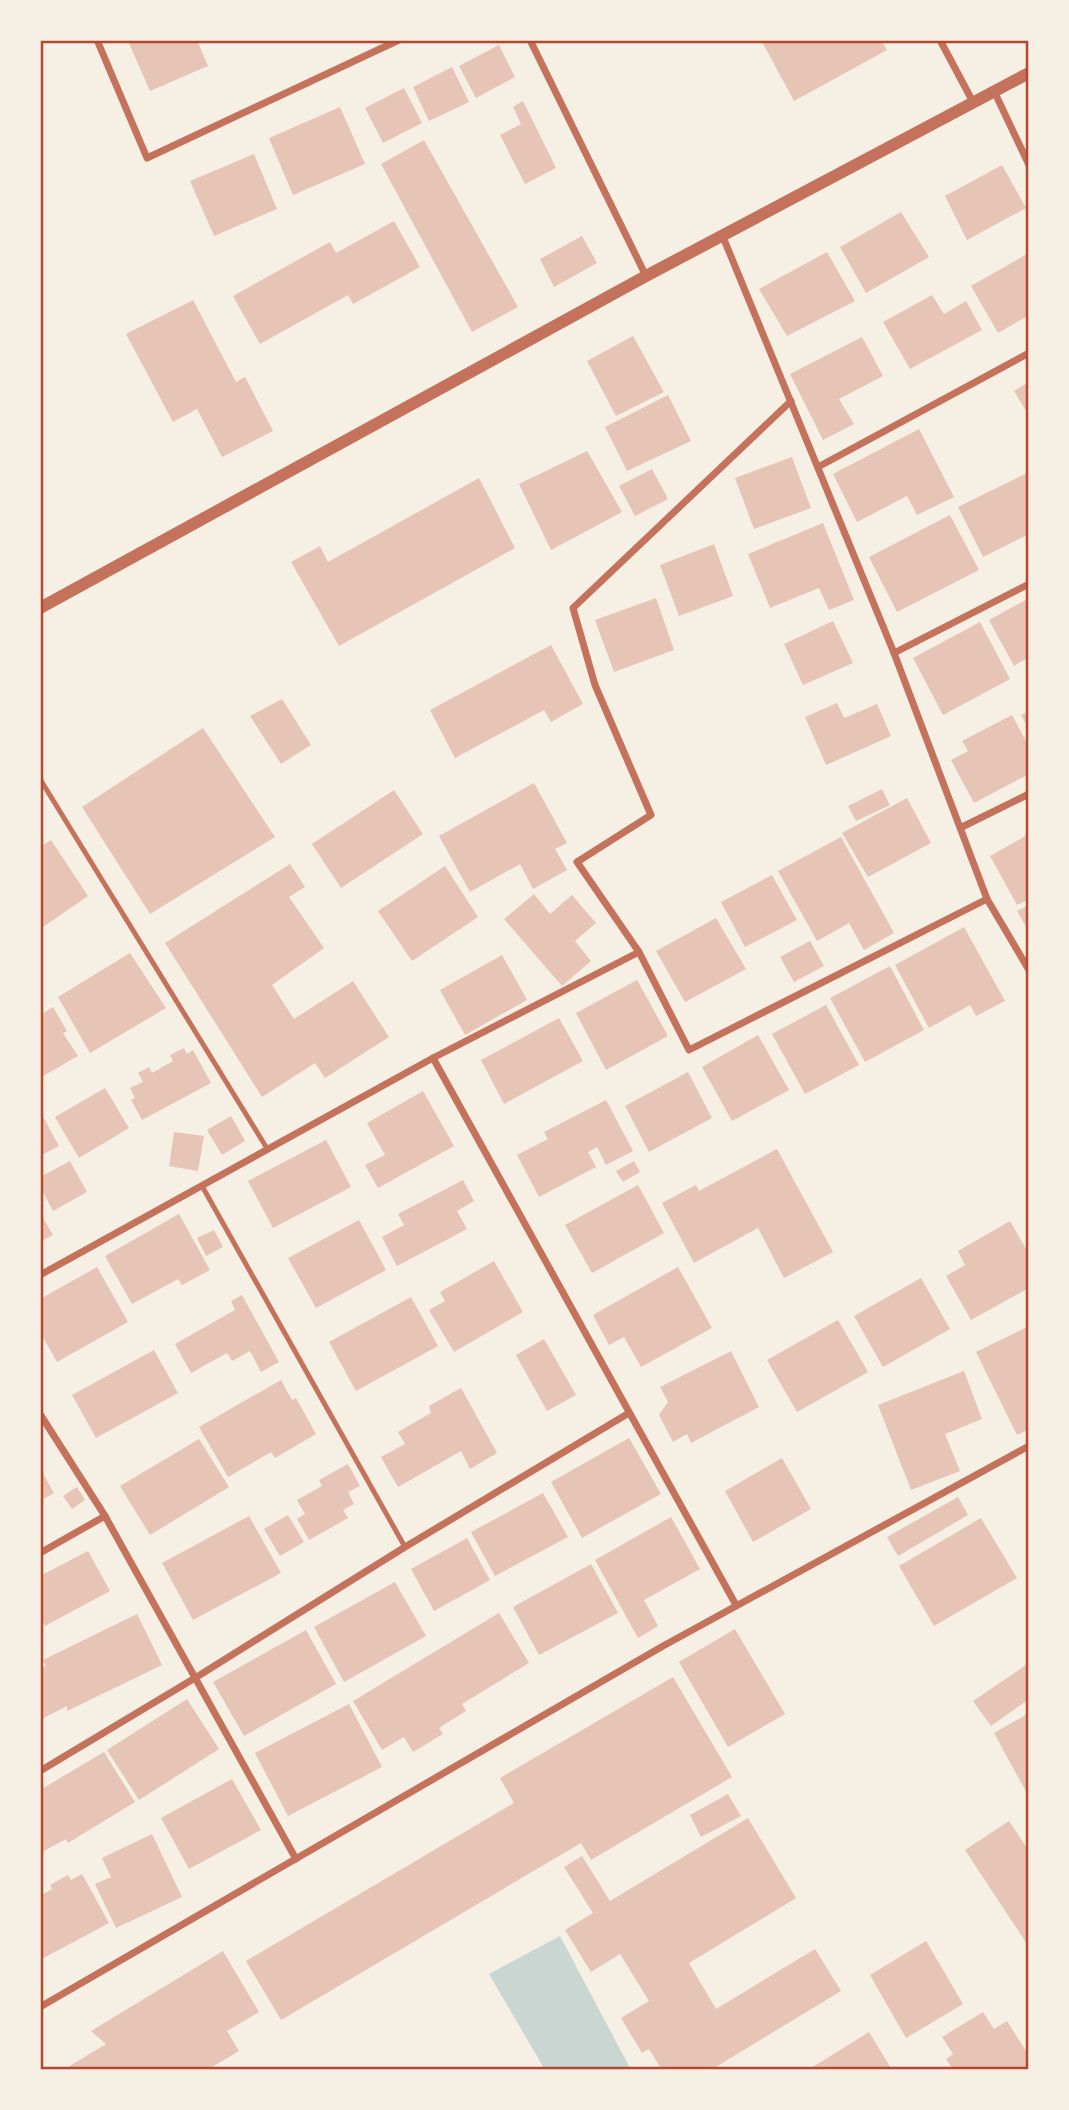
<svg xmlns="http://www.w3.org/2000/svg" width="1069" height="2110" viewBox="0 0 1069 2110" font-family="Arial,sans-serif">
  <rect width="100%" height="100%" fill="#f6efe4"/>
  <polygon fill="#c9d6d2" points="560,1936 631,2070 545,2070 489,1974"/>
  <g fill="#e6c5b7">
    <polygon points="131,40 197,40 208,66 150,91 128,41"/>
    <polygon points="761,40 881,40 887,50 794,101"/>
    <polygon points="499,45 515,77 476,98 459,66"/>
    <polygon points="452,67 469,102 429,121 413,87"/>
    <polygon points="404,88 422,123 383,143 365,108"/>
    <polygon points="523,101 556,168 525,184 500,135 521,124 513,107"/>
    <polygon points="340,107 365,164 293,195 269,138"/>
    <polygon points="424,140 518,307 472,332 381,164"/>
    <polygon points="254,154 277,209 214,236 190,181"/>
    <polygon points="1002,165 1026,208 967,240 945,196"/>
    <polygon points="901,212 929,257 866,293 840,247"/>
    <polygon points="394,221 420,267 353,304 348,295 260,344 233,296 330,242 336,253"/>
    <polygon points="582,236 597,263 554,287 540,259"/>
    <polygon points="827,252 855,301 787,336 759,289"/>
    <polygon points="1029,253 1029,315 998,333 971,286"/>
    <polygon points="932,295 944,314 966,301 982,330 910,369 883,322"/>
    <polygon points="193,300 236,382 245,377 273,431 222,457 197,409 173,422 126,334"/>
    <polygon points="633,336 664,392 616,416 587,361"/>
    <polygon points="862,337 883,376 839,399 854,424 823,440 790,374"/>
    <polygon points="1029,382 1029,416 1014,391"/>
    <polygon points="668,395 691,441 627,471 605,427"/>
    <polygon points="919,429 954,497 917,515 907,496 857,522 833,474"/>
    <polygon points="587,451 622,512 551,550 519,484"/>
    <polygon points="792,457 811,508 754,529 735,478"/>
    <polygon points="652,469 668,499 635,516 619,486"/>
    <polygon points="1029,472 1029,534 983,557 958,507"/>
    <polygon points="479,478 515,548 339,646 291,562 320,546 328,562"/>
    <polygon points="950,515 979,570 897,612 869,557"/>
    <polygon points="823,523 854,600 829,610 819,588 770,608 748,554"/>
    <polygon points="714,544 733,596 679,616 660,565"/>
    <polygon points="656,598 674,650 614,672 595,620"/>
    <polygon points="1029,598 1029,657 1014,666 989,620"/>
    <polygon points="833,621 853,663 803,685 784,644"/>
    <polygon points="980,622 1010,679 943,715 913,658"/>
    <polygon points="551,645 583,704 551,722 544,710 455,758 430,710"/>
    <polygon points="282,699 311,745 281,764 250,716"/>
    <polygon points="837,703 844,718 877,704 891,736 826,765 805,717"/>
    <polygon points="1029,712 1029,729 1021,715"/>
    <polygon points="1012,715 1029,747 1029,774 974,803 951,760 968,751 962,741"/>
    <polygon points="203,728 275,837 150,914 82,807"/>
    <polygon points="534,783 567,843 555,849 567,870 533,889 520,864 470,892 439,836"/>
    <polygon points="882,789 890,805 856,821 848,806"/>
    <polygon points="394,790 423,834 341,888 312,844"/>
    <polygon points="907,798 931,843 868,877 842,833"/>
    <polygon points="1029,834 1029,899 1017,905 990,856"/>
    <polygon points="841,837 894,933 864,950 849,923 817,941 778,871"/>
    <polygon points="51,840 88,896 40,929 40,847"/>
    <polygon points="290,864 305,887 289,897 324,948 272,985 294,1019 353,981 389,1037 325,1078 315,1063 262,1097 165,943"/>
    <polygon points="445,866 478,917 412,961 378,911"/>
    <polygon points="772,875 797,920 745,947 721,902"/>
    <polygon points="534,894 550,914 572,895 596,923 575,941 591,961 562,986 504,919"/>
    <polygon points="1029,905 1029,932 1017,911"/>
    <polygon points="716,918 746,969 685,1002 656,951"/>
    <polygon points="964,927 1005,1001 976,1016 970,1005 929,1028 895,965"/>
    <polygon points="810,941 824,966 794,982 780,957"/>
    <polygon points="130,953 166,1008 90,1053 58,997"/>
    <polygon points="502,955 527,1000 465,1035 440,990"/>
    <polygon points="890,966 924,1030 865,1062 830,998"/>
    <polygon points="637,980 668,1036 606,1070 576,1013"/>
    <polygon points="826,1005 859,1065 805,1094 772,1034"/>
    <polygon points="53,1007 67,1031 63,1033 78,1056 43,1076 40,1071 40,1015"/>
    <polygon points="559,1018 583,1061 504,1104 481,1060"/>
    <polygon points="758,1035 789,1090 732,1121 702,1067"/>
    <polygon points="184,1048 187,1054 193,1050 211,1083 142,1120 131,1100 135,1098 130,1088 143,1082 138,1073 149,1067 152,1073 173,1061 170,1055"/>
    <polygon points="688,1072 712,1118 649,1152 625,1106"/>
    <polygon points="105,1088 129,1128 79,1158 55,1117"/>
    <polygon points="423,1091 454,1146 378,1188 365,1165 385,1155 367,1123"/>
    <polygon points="606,1100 633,1151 606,1165 597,1147 588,1152 596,1167 539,1197 517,1155 548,1139 544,1132"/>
    <polygon points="40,1111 59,1146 40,1156"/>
    <polygon points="231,1116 245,1141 222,1155 207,1130"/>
    <polygon points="174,1132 204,1136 198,1171 169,1166"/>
    <polygon points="326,1140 351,1187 273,1228 248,1181"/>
    <polygon points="777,1149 833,1252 784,1278 758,1228 694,1263 662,1203 696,1185 699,1191"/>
    <polygon points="70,1161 87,1192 53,1211 40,1187 40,1177"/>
    <polygon points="634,1161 640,1172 623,1182 616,1171"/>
    <polygon points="463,1180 474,1201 457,1211 467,1229 397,1266 382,1237 404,1225 398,1214"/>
    <polygon points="638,1185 664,1233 592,1273 565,1225"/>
    <polygon points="40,1213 53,1235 40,1242"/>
    <polygon points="179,1214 210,1270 182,1285 178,1279 132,1304 105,1256"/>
    <polygon points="359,1220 386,1270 316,1308 288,1258"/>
    <polygon points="1010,1221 1029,1254 1029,1288 971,1320 946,1276 965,1265 958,1251"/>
    <polygon points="214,1230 223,1247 206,1256 197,1238"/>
    <polygon points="494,1261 523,1312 454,1352 429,1310 445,1301 440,1292"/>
    <polygon points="97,1267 128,1322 57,1362 40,1332 40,1299"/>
    <polygon points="678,1267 712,1328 641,1367 624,1337 609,1345 593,1315"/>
    <polygon points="921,1278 950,1329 883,1367 854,1316"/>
    <polygon points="242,1295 279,1362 261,1372 250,1351 232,1361 227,1353 191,1373 175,1344 235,1310 231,1301"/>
    <polygon points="411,1297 438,1346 356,1391 329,1342"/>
    <polygon points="838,1320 868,1372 797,1412 767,1360"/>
    <polygon points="1029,1326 1029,1429 1017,1435 976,1352"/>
    <polygon points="544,1339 576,1395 547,1411 516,1355"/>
    <polygon points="154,1350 178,1393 96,1438 72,1395"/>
    <polygon points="731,1351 759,1407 691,1443 687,1434 673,1442 659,1415 668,1402 660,1387"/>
    <polygon points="964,1371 982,1419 945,1434 960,1471 911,1490 878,1405"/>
    <polygon points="281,1380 292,1400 296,1398 316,1434 275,1458 271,1452 228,1477 199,1427"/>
    <polygon points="461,1388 497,1453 470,1469 461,1451 398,1487 381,1457 405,1444 398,1432 431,1413 429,1406"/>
    <polygon points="629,1438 661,1494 582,1538 551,1482"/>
    <polygon points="199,1439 229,1487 150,1535 120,1486"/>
    <polygon points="782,1458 811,1509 753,1542 725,1491"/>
    <polygon points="348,1464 360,1486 348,1492 354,1504 343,1510 348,1518 309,1540 297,1519 305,1514 297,1500 322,1486 319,1480"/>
    <polygon points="40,1468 54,1493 40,1501"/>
    <polygon points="77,1487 85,1500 72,1509 63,1496"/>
    <polygon points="543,1493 568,1537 495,1576 471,1532"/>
    <polygon points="958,1497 968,1515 898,1556 887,1537"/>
    <polygon points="288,1515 304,1542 280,1556 264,1529"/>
    <polygon points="249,1516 281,1573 193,1620 162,1563"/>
    <polygon points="671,1517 700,1569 644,1600 658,1626 638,1638 595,1560"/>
    <polygon points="981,1518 1017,1578 934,1626 899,1566"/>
    <polygon points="467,1538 490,1580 434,1611 411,1569"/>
    <polygon points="88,1551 110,1591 45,1626 40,1617 40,1576"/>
    <polygon points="591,1564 618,1613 539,1655 513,1607"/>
    <polygon points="395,1582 426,1636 344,1682 314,1627"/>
    <polygon points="499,1613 529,1663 462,1704 466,1711 439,1728 443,1734 413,1752 404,1737 382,1750 353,1701"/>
    <polygon points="137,1614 162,1665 67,1711 67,1706 40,1720 40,1669 46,1666 43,1660"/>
    <polygon points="735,1629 785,1714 728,1747 679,1662"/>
    <polygon points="306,1630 336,1684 244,1736 213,1682"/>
    <polygon points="1029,1663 1029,1699 991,1726 973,1701"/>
    <polygon points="673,1677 732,1777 591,1860 581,1843 281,2020 246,1961 514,1803 500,1778"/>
    <polygon points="187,1699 219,1749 139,1800 107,1750"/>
    <polygon points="349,1704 382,1767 288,1816 255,1753"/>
    <polygon points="1029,1713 1029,1797 994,1733"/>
    <polygon points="104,1752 135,1802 68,1843 66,1839 40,1853 40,1790"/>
    <polygon points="232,1779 261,1830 189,1869 161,1818"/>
    <polygon points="728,1794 741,1816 701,1837 690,1815"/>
    <polygon points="748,1818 796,1898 689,1963 716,2009 815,1949 841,1991 711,2070 662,2070 649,2049 642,2053 621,2018 649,2001 620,1954 591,1972 565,1930 593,1913 564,1867 582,1856 610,1901"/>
    <polygon points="1009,1821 1029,1851 1029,1947 965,1850"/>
    <polygon points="152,1834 182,1897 116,1928 95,1884 111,1877 102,1858"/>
    <polygon points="82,1874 109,1923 40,1960 40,1896 52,1889 50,1885 68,1875 71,1880"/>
    <polygon points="926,1941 963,2004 906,2038 870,1975"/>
    <polygon points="223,1951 259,2012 227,2031 239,2051 207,2070 63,2070 106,2044 91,2031"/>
    <polygon points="983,2012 994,2029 1007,2021 1029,2056 1029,2070 953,2070 946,2059 953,2054 942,2037"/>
    <polygon points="869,2032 892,2070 808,2070"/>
  </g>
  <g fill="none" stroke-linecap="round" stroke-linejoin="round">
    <g stroke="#c5725c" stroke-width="5">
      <polyline points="40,779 268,1150"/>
      <polyline points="202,1186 405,1547"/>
    </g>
    <g stroke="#c5725c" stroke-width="7">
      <polyline points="97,40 147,158 399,40"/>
      <polyline points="530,40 646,276"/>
      <polyline points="940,40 973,102"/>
      <polyline points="994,91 1029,165"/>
      <polyline points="723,237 894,653 987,899 1029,970"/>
      <polyline points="791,401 573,608 595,685 651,815 577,862 639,952 689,1050 987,899"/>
      <polyline points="818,467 1029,353"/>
      <polyline points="894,653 1029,584"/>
      <polyline points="962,827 1029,794"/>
      <polyline points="433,1058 736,1605"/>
      <polyline points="40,1275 433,1058 639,952"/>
      <polyline points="40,1414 105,1516 296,1859"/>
      <polyline points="40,1553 105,1516"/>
      <polyline points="40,1771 195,1678 405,1547 629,1413"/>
      <polyline points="40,2007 663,1646 1029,1446"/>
    </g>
    <polyline stroke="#c5725c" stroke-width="12" points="40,608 646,276 1029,73"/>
  </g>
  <rect width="1069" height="2110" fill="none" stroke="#f6efe4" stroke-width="84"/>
  <rect x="42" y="42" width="985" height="2026" fill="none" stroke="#b5482f" stroke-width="2.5"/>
</svg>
